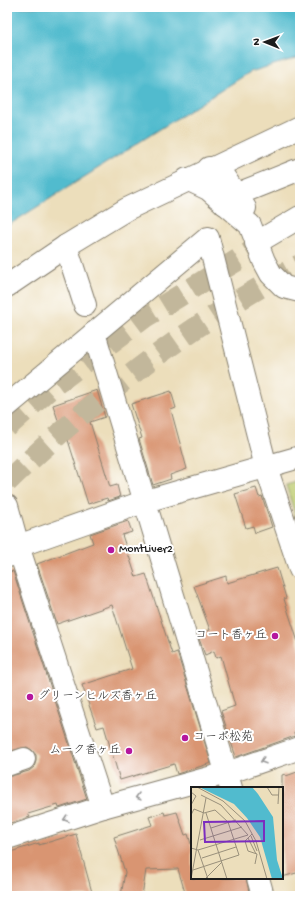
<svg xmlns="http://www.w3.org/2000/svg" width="307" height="903" viewBox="0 0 307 903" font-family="'Gochi Hand','Klee One',sans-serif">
  <rect width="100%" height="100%" fill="#fff"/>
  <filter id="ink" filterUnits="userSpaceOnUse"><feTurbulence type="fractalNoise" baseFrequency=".025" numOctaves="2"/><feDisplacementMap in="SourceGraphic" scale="8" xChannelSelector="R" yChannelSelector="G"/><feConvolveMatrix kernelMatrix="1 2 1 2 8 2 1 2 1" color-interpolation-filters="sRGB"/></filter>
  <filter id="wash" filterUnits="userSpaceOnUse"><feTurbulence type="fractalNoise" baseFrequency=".012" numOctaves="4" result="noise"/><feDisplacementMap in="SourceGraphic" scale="16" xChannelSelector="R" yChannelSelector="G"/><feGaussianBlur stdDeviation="0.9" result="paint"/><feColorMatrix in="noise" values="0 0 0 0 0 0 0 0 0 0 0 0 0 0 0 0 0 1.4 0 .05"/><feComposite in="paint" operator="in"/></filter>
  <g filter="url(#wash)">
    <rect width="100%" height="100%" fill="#ecdebb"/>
    <polygon fill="#bcca6d" stroke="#6c7344" points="300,481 300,520 297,521 286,485"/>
    <polygon fill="#51bbce" stroke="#366c75" points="7,7 300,7 300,57 250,72 7,226"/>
    <g id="blocks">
      <g fill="#d99572">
        <polygon points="97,390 105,417 90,422 110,487 117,485 120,497 108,501 107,498 88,504 68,440 65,441 53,405"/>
        <polygon points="171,391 176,408 171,410 187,469 170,475 171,479 153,485 139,439 142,438 131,404"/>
        <polygon points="256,488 259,497 262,496 272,527 255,533 253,526 246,528 235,494"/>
        <polygon points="128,521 132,532 122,535 136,577 146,574 172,654 177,652 211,763 177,774 174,764 120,780 104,726 97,728 82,685 132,669 112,605 57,624 37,564 93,543 90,534"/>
        <polygon points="277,568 286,598 284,599 300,648 300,730 294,732 295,736 236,757 221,711 235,706 221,656 216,658 214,651 205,655 198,636 198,634 210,630 194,586 226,576 227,583"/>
        <polygon points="13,571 87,799 59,808 58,805 28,814 30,817 7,824 7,777 29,771 34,767 36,761 36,755 32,750 27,747 7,752 7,573"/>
        <polygon points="300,771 300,808 296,809 300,821 300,872 282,877 282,775 285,774 286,776"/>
        <polygon points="164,812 165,815 177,812 185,835 188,834 192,847 192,878 246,878 250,896 186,896 178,869 146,870 142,896 121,896 125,872 114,837 152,825 149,817"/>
        <polygon points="76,834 93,896 7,896 7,853 39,843 39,845"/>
      </g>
    </g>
  </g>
  <g filter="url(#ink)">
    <use href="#blocks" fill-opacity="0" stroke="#847d6c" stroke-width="1"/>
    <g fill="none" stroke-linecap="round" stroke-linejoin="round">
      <g stroke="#c2b79b" stroke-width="22" stroke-dasharray="22 11" stroke-linecap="butt">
        <polyline points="7,427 53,386 145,317 275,237"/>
        <path d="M 7,482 C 94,398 193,322 300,265"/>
      </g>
      <defs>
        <g id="minor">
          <polyline points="209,168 222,174 245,208"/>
          <polyline points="187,179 208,189 250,225 264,261 271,274 284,287 300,291"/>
          <polyline points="225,204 245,191 300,169"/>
          <polyline points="256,243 300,217"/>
          <polyline points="66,246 85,305"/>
          <polyline points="7,286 66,246 127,209 300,127"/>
          <polyline points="94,333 231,788"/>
          <polyline points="7,406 208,238 266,467 300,569"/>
          <polyline points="7,506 18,546 103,807"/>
          <polyline points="8,556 18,546 146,501 300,457"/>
          <polyline points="7,765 24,759"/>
          <polyline points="7,838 103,807 227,773 300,748"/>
          <polyline points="258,878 263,896"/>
        </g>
      </defs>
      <use href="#minor" stroke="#847d6c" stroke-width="24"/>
      <use href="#minor" stroke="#fff" stroke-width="22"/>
    </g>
    <defs><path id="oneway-chevron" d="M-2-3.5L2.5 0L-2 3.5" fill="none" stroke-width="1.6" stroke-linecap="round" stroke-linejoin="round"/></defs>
    <g stroke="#999">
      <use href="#oneway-chevron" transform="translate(263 761) rotate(161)"/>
      <use href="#oneway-chevron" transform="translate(138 797) rotate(165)"/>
      <use href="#oneway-chevron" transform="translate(66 819) rotate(162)"/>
    </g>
  </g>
  <g fill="#b5179e" stroke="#fff" stroke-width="1.5">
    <circle cx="111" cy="550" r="4"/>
    <circle cx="275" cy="636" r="4"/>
    <circle cx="30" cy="697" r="4"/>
    <circle cx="185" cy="738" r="4"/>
    <circle cx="129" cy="751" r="4"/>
  </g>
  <g text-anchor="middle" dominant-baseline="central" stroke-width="4" stroke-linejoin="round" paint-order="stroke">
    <g font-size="12" fill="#1c1c1c" stroke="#fff" text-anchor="start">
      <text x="119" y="550">MontLiver2</text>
      <text x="267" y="636" text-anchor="end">コート香ヶ丘</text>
      <text x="38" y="697">グリーンヒルズ香ヶ丘</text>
      <text x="193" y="738">コーポ松苑</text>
      <text x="121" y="751" text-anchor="end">ムーク香ヶ丘</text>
    </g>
  </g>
  <g transform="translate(191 787)">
    <rect width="92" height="92" fill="#ecdebb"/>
    <path d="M 8,0 L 61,0 L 67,7 L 82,30 L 86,73 L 92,92 L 81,92 L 69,50 L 56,31 L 43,17 Z" fill="#51bbce"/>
    <path fill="none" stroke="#99907b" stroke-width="1" d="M 6,0 L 32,14 L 54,34 L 65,54 L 76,92M 76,0 L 81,8 L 88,8M 0,5 L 5,9 L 0,18M 87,17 L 88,0M 15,26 L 36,92M 0,28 L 3,22 L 13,26 L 24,23 L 37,35 L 48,68 L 2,83M 20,41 L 45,33M 61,47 L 54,54 L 57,64 L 66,67 L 64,77M 60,49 L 66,64M 57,51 L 65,67M 9,53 L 51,40M 0,61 L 7,63 L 57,48 L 30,18 L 10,8M 7,63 L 17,92M 11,71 L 45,60M 0,92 L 15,11M 14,92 L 31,75"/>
    <path fill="#7b2cbf" fill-opacity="0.15" stroke="#7b2cbf" stroke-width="2" d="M 73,34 L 73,54 L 14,55 L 13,35 Z"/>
    <rect width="92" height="92" fill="none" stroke="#1c1c1c" stroke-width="2"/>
  </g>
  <rect width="307" height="903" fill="none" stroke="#fff" stroke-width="24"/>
  <g transform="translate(265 42) rotate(271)" stroke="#ffffff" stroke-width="3" paint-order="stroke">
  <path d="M0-3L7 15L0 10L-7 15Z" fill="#1c1c1c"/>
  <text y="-6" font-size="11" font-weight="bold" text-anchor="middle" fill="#1c1c1c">N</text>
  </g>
</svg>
